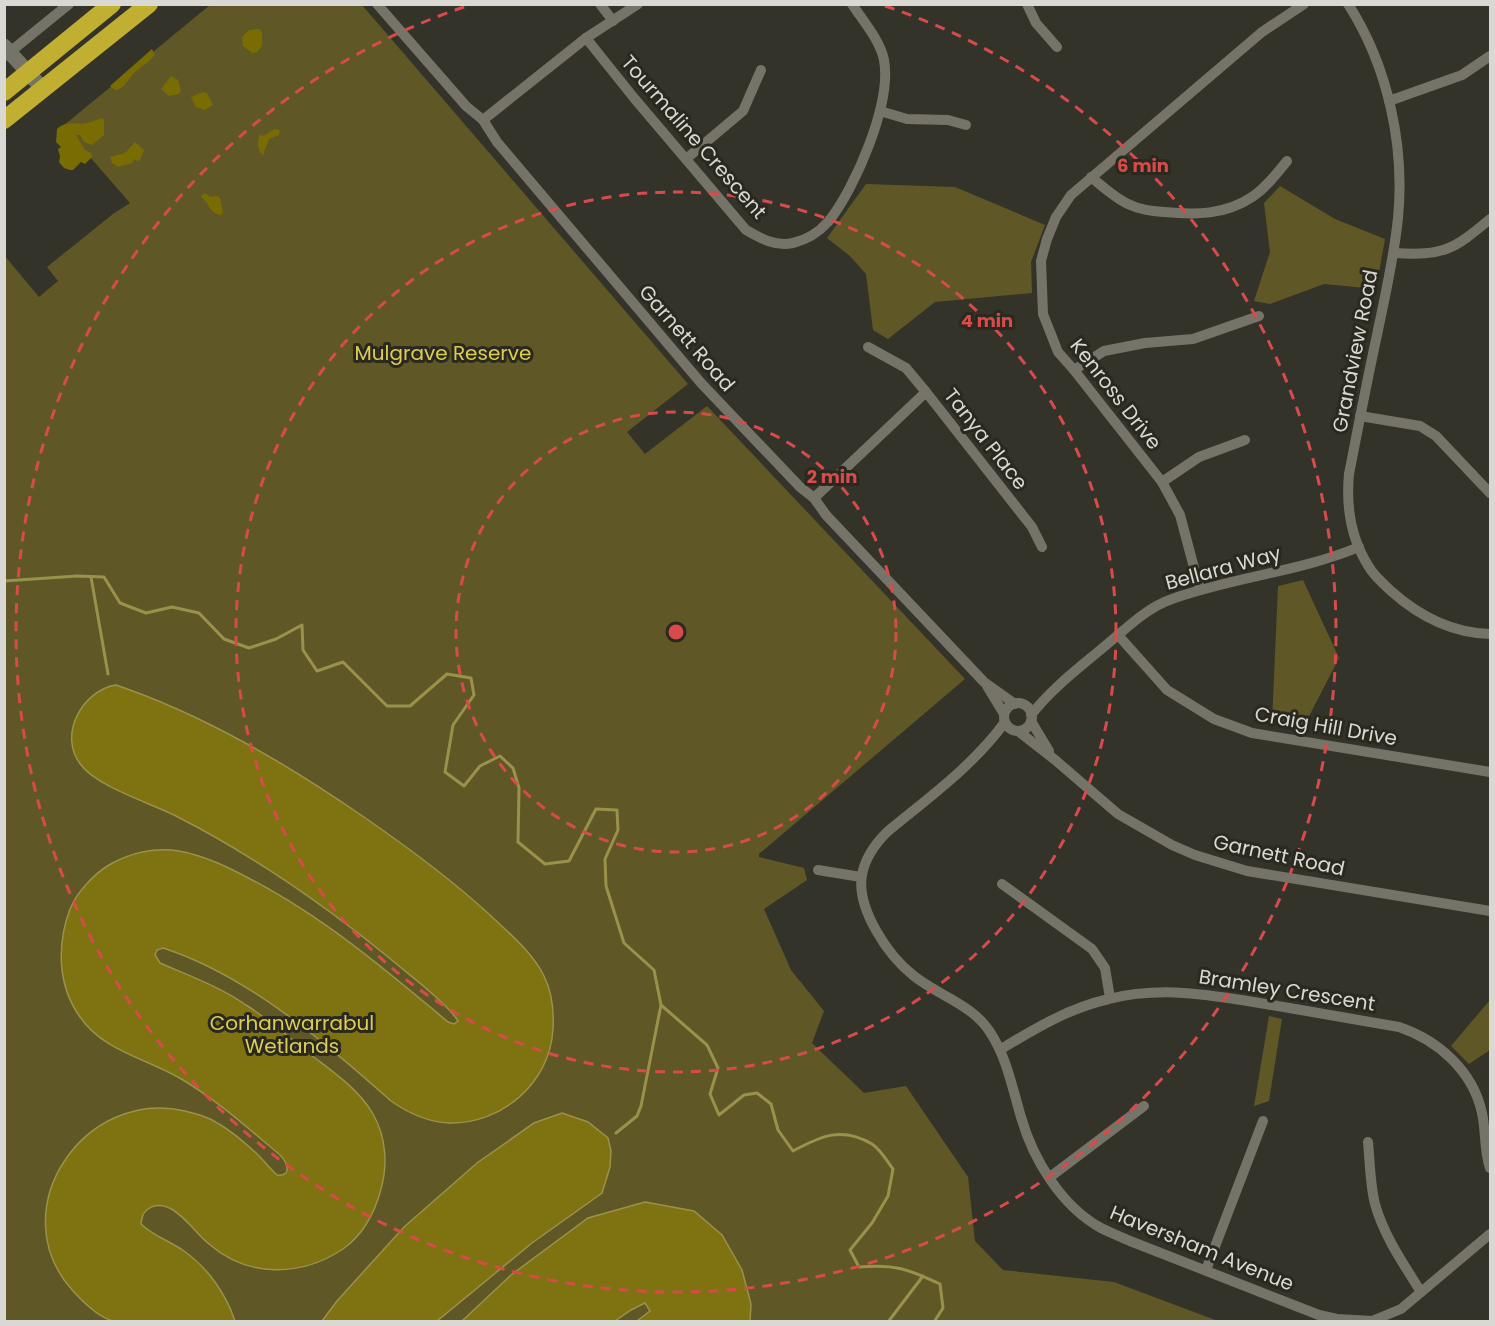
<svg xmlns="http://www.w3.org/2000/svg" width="1495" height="1326" viewBox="0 0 1495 1326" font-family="Poppins,sans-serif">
  <rect width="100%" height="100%" fill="#343329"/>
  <g fill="#5f5826">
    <polygon points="210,5 362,5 688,384 627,432 645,454 707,406 965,679 759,854 759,857 804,868 807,880 764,909 791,970 824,1011 812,1043 864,1093 906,1086 968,1177 975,1241 1003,1270 1114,1282 1218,1321 5,1321 4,255 39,297 58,281 47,267 113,214 130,203 63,126"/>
    <polygon points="866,184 955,187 1045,225 1031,262 1032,293 935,302 888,339 873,330 866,274 850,256 827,238"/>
    <polygon points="1280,186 1335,219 1385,239 1376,289 1324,284 1270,304 1254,301 1270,252 1264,203"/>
    <polygon points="1303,580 1339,658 1304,726 1272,723 1278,586"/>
    <polygon points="1490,1000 1490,1050 1469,1064 1451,1046"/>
    <polygon points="1269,1016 1282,1019 1269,1101 1254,1106"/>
  </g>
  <g fill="#796c02">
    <polygon points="260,29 262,33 262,46 257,52 252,53 243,46 242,37 249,30"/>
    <path d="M 152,49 L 155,55 C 149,63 140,67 133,74 C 127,80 125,88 116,90 L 110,86 Z"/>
    <polygon points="171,76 178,80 181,90 179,94 169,96 161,89"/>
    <polygon points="203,92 207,93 213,105 205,110 196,107 191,97"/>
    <path d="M 103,118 L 104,122 L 104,135 L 92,145 L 84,142 L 80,135 L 76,135 L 85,150 L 91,153 L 92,157 L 85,164 L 81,162 L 73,170 C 66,170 63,168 59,162 L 60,157 L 58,149 L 61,147 L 56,142 L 57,129 C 67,120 75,125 87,123 C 93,122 97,119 103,118 Z"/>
    <path d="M 275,129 L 280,130 L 279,135 L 269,139 L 263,155 C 257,151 257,140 260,134 L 263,136 Z"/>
    <polygon points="135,142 144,150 140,160 137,161 134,159 132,163 118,167 112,163 110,157 125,153"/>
    <path d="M 204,193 L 211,197 L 217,196 L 220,198 L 223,213 L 220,215 C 209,213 209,202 201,197 Z"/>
  </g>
  <g fill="#7f7211" stroke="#9a914b" stroke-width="1.5">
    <path d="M 116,685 C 204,715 285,763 361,815 C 406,846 450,878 490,915 C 509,933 532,952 544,976 C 552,992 554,1011 553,1029 C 550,1083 502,1124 449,1123 C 428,1122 408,1113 391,1101 C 326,1043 247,975 163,948 L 157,950 L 155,955 L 160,963 C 190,976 220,987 246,1005 C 270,1020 292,1040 315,1058 C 336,1074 360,1091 373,1114 C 386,1137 388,1164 381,1189 C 375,1212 364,1234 343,1249 C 301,1277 248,1278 209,1244 C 196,1233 187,1219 173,1210 C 158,1201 142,1206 141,1224 C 153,1236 170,1241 184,1251 C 208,1268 226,1294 235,1321 C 205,1322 175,1322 144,1322 C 135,1322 122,1324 113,1321 C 98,1317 83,1302 73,1291 C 0,1211 84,1087 185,1111 C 197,1114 209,1117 219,1124 C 231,1131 244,1142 255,1152 C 263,1159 269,1168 277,1175 C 293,1177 287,1162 280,1155 C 249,1129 218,1101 183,1080 C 149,1059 104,1052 80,1017 C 57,985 57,944 70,909 C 77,892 94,874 109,865 C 129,853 155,847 179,851 C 206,856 230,868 254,881 C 326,919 387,971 448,1022 L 454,1024 L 458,1021 C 449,1006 420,983 405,971 C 335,912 258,858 176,816 C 150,803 98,787 81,765 C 57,735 83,690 116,685 Z"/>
    <polygon points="562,1113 588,1122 608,1138 611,1151 610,1167 602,1193 532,1243 437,1321 322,1321 337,1301 404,1227 477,1163 534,1123"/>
    <polygon points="645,1202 694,1211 722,1235 742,1270 751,1304 750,1321 637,1321 650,1311 645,1303 631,1310 615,1321 462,1321 511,1275 588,1218"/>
  </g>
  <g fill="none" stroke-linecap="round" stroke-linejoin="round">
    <g stroke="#9a914b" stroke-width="3">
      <polyline points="91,577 108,674"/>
      <path d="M 4,581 L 77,576 L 104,577 L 120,603 L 146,613 L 172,607 L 199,613 L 224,639 L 249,648 L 276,639 L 302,625 L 303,650 L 317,671 L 343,662 L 387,706 L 410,706 L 447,674 L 471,678 L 474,695 L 453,725 L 445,772 L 464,786 L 480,766 L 500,756 L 513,768 L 519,788 L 518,842 L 545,864 L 569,861 L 596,809 L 617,810 L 618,830 L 605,859 L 606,886 L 624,943 L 654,970 L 661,1005 L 707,1045 L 718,1068 L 710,1094 L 719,1115 L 744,1095 L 757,1093 L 771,1104 L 778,1130 L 793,1151 C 821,1136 842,1126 872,1144 C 880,1149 887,1161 893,1169 L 888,1196 L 872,1223 L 850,1250 L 859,1267 C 895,1264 908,1269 940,1284 L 943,1308 L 934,1322"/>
      <polyline points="616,1133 637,1116 641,1106 661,1005"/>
      <polyline points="888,1322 923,1276"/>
    </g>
    <g stroke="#767469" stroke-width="10">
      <polyline points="377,4 466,106 483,120 497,142 701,383 800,487 814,498 826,515 984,682 1015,704"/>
      <polyline points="600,4 613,21"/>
      <polyline points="1027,4 1036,23 1057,47"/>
      <path d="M 1348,4 C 1388,66 1405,146 1398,218 C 1394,258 1385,296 1377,335 C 1367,381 1358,428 1349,474 C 1346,506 1351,539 1369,567 C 1374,576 1383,583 1391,591 C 1419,616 1452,633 1490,634"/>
      <path d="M 586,38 L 634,98 L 746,230 C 760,238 775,247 793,243 C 806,240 819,232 828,222 C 855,189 892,103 884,60 C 880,40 863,21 852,4"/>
      <polyline points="5,56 69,4"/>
      <polyline points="1389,101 1462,75 1490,56"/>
      <polyline points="880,111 907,119 948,120 966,125"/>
      <polyline points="483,120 586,38 638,4"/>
      <polyline points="686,159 743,111 761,70"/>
      <path d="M 1091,177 C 1103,187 1115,198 1128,204 C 1140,210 1152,211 1164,212 C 1196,215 1225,215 1252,197 C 1266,188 1277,173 1287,161"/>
      <path d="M 1394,253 C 1444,256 1453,250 1490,219"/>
      <polyline points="868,347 906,368 926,392"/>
      <polyline points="1074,370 1104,351 1145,343 1193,339 1259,316"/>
      <polyline points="1360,416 1420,426 1436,436 1490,493"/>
      <polyline points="1162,482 1199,457 1245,440"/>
      <polyline points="814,498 926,392 1032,527 1042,547"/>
      <polyline points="1200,590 1180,515 1162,482 1074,370 1058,352 1043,314 1041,261 1047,239 1056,217 1071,195 1262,32 1304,4"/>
      <polyline points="1118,635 1167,690 1214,719 1252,733 1490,772"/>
      <polyline points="987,686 1004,714"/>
      <circle cx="1018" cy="717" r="14"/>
      <path d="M 1031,715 C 1052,688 1079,668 1105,646 C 1126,629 1146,608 1172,599 C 1233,577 1299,572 1359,547"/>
      <polyline points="1031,721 1049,751"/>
      <path d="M 1005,722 C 973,766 928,798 887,832 C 875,844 865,858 862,875 C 856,908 888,956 914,976 C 939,996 972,1004 990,1032 C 1007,1058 1012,1087 1021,1117 C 1033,1159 1061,1206 1101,1228 C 1111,1233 1121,1237 1130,1241 L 1319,1315 L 1337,1319 L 1372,1321 L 1401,1309 L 1490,1234"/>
      <polyline points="1018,731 1054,759 1118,814 1172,845 1195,855 1247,871 1490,911"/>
      <polyline points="818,870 861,877"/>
      <polyline points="1002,884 1092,949 1105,968 1110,998"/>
      <path d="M 1001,1049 C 1036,1028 1069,1008 1109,999 C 1164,985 1217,996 1272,1005 C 1314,1012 1357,1020 1399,1027 C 1438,1040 1473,1071 1482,1113 C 1486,1131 1484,1151 1490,1168"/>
      <path d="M 1368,1142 C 1370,1162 1370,1184 1375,1204 C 1384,1236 1403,1263 1421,1292"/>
      <polyline points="1050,1177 1144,1106"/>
      <polyline points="1206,1270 1263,1121"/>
    </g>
    <polyline stroke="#767469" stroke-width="15" points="4,46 43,89"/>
    <g stroke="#c1af31" stroke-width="18">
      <polyline points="4,92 112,4"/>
      <polyline points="4,120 149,4"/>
    </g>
  </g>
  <g fill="none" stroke="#d74b4a" stroke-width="3" stroke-dasharray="10 8">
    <circle cx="676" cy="632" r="220"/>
    <circle cx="676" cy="632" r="440"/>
    <path d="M885 6A660 660 0 1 1 467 6"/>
  </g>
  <g text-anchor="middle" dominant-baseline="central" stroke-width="6" stroke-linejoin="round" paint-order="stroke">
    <g font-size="20" fill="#d9d8d2" stroke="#2a291f">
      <text transform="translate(694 137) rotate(49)">Tourmaline Crescent</text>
      <text transform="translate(687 338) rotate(49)">Garnett Road</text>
      <text transform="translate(1355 351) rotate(-79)">Grandview Road</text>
      <text transform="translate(1116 394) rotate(52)">Kenross Drive</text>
      <text transform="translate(986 439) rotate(52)">Tanya Place</text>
      <text transform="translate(1223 568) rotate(-15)">Bellara Way</text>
      <text transform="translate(1326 726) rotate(10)">Craig Hill Drive</text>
      <text transform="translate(1279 855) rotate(12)">Garnett Road</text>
      <text transform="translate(1287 990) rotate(9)">Bramley Crescent</text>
      <text transform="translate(1202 1248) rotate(22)">Haversham Avenue</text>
    </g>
    <g font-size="20" fill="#dc5" stroke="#2a291f">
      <text x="443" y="353">Mulgrave Reserve</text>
      <text x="292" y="1023">Corhanwarrabul<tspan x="292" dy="23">Wetlands</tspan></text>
    </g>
  </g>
  <circle cx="676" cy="632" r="9" fill="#d74b4a" stroke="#2a291f" stroke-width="3"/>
  <g font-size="18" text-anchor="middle" font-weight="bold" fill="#d74b4a" stroke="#2a291f" stroke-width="6" stroke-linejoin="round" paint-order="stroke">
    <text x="1143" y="172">6 min</text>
    <text x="987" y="327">4 min</text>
    <text x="832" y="483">2 min</text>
  </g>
  <rect width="1495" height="1326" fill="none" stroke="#d9d8d2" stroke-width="12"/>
</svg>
